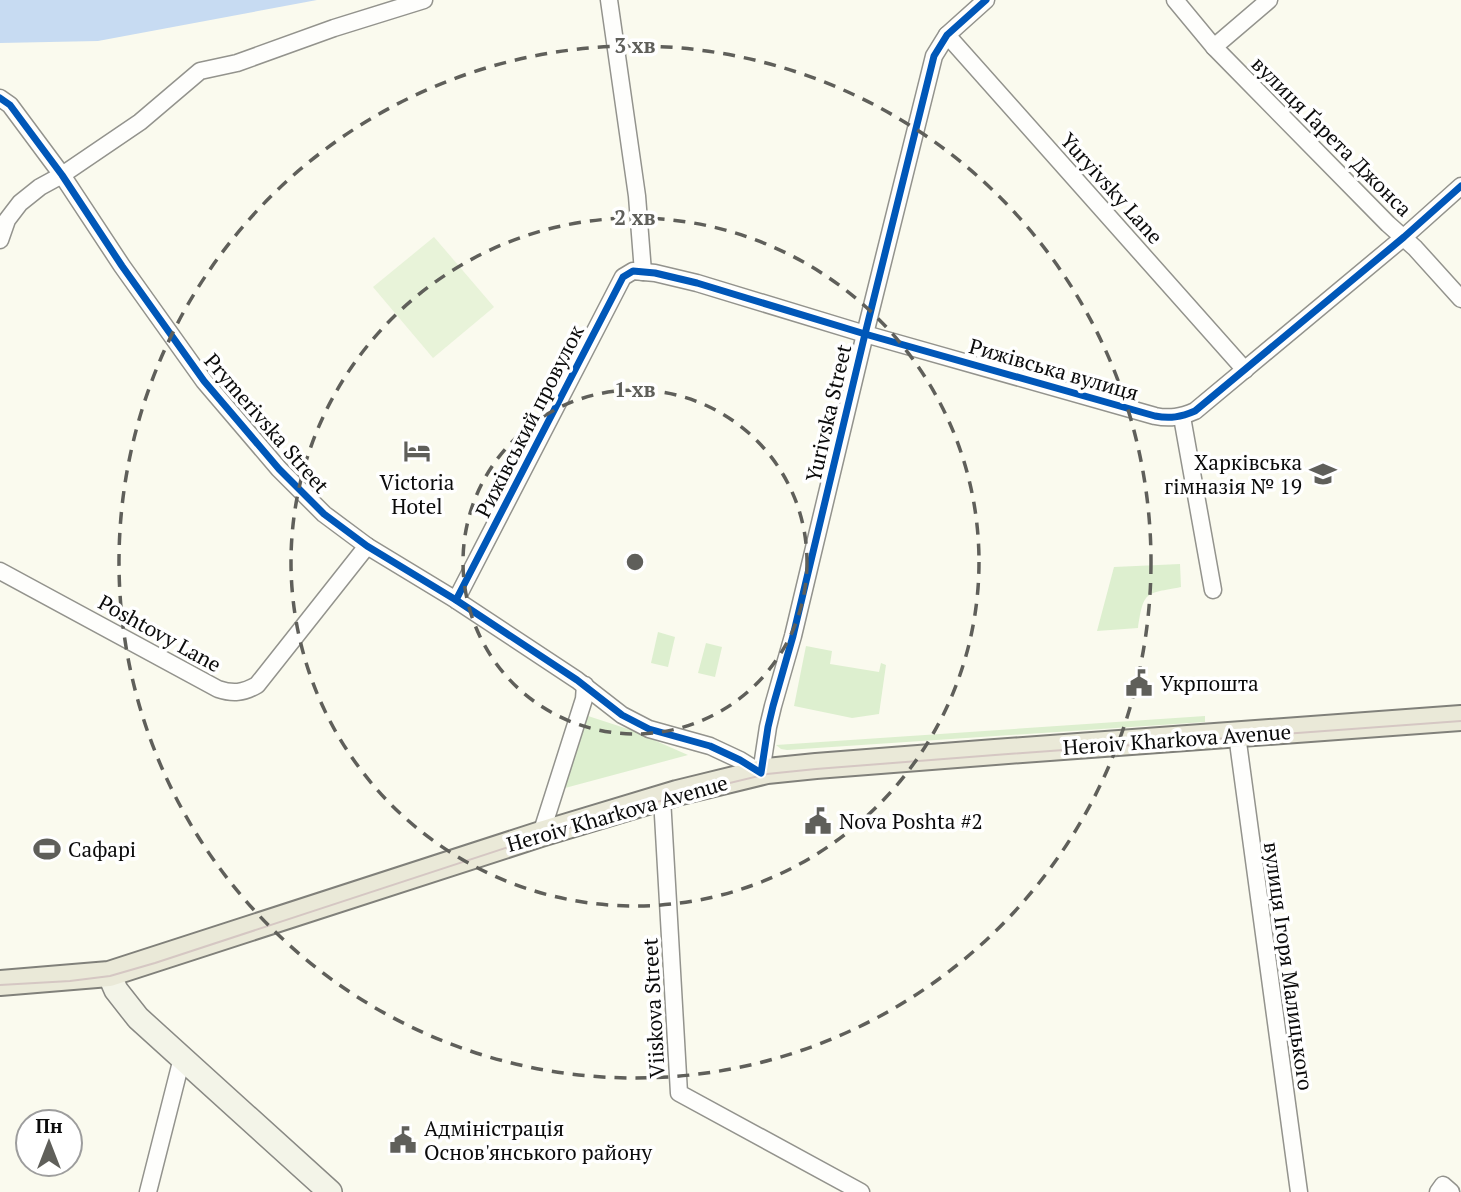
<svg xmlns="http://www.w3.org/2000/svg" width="1461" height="1192" viewBox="0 0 1461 1192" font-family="'PT Serif',serif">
  <rect width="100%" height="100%" fill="#fafaee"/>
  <g fill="#ddefcf">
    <path d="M 1180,564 L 1181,587 C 1145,594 1144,590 1138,628 L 1097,631 L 1114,567 Z"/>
    <polygon points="658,632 675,637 668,667 651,663"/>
    <polygon points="706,643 722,647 715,677 698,673"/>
    <polygon points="806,646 832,651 830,664 879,672 881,663 886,665 879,714 852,718 794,706"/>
    <polygon points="585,715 631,730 688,755 565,788"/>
    <polygon points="1205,716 1205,722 787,750 781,749 776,745"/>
  </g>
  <polygon fill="#e8f3d9" points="434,237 494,307 433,358 373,287"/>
  <polygon fill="#c7dbf2" points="0,0 317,0 98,41 0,43"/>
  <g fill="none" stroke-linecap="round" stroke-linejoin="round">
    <defs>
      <g id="street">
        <polyline points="609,0 637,196 643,272"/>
        <polyline points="1175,0 1214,47 1388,224 1415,248 1461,299"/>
        <polyline points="947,35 1245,370"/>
        <polyline points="1214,47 1269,0"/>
        <polyline points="0,98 10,105 62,175 122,266 204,381 279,469 324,514 367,546 456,600 577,680 622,715 649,729 710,746 740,760 761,773 768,727 773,706 793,636 865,334 934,56 947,35 986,0"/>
        <polyline points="0,240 7,220 20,203 40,187 62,175 140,122 200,71 237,63 334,28 424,0"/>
        <polyline points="1182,417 1213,590"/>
        <path d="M 0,571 L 218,689 C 233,694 243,693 257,685 L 367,546"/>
        <path d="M 456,600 L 623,277 L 633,271 L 655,273 L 697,283 L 865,334 L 1155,416 C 1170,419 1181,417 1195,411 L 1404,237 L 1461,186"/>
        <polyline points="1237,735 1299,1192"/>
        <polyline points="662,798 679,1093 861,1192"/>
        <polyline points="541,834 584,699 585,685"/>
        <polyline points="148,1192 182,1058"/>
        <polyline points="1438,1192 1443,1185 1451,1192"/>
      </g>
      <polyline id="secondary" points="109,974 116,990 138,1018 330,1192"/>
      <polyline id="primary" points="0,983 109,974 541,834 677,793 767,771 816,766 995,752 1461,718"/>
    </defs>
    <use href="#street" stroke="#93938d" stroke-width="19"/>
    <use href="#secondary" stroke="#898984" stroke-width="26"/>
    <use href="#primary" stroke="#80807a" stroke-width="28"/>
    <use href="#street" stroke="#fefefc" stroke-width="16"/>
    <use href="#secondary" stroke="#f3f4e8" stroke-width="23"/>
    <use href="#primary" stroke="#eae9d8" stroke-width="24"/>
    <polyline stroke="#d5c7c3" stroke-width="2" points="0,985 70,981 110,976 155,963 542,836 684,794 767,774 816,769 995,755 1461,721"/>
    <defs>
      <g id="cycleway">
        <polyline points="0,98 10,105 62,175 122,266 204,381 279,469 324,514 367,546 456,600 577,680 622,715 649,729 710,746 740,760 761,773 768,727 773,706 793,636 865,334 934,56 947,35 986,0"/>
        <path d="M 456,600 L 623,277 L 633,271 L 655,273 L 697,283 L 865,334 L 1155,416 C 1170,419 1181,417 1195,411 L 1404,237 L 1461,186"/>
      </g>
    </defs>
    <use href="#cycleway" stroke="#fff" stroke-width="11"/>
    <use href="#cycleway" stroke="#0057b8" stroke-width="7"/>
  </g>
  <g fill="none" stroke="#5f5f5a" stroke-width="3.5" stroke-dasharray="12 9">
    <circle cx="635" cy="562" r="172"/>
    <circle cx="635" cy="562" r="344"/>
    <circle cx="635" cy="562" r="516"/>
  </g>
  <defs>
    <symbol id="hotel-bare" viewBox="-9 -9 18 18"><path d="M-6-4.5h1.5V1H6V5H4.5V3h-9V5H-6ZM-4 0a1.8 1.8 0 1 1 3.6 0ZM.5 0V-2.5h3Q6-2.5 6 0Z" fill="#5f5f5a" stroke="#fff" stroke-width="2.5" paint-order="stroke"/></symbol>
    <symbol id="school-bare" viewBox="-9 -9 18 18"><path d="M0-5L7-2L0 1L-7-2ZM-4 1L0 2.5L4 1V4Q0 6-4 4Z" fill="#5f5f5a" stroke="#fff" stroke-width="2.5" paint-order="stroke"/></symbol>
    <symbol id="civic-bare" viewBox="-9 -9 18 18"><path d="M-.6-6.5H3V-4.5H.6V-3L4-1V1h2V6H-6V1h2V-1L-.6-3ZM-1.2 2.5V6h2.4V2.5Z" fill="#5f5f5a" stroke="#fff" stroke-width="2.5" paint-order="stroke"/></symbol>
    <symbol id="stadium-bare" viewBox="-9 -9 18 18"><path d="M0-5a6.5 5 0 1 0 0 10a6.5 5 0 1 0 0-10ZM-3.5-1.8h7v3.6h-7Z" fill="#5f5f5a" stroke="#fff" stroke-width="2.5" paint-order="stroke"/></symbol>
  </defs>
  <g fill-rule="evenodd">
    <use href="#hotel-bare" x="398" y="432" width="38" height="38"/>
    <use href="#school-bare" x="1304" y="455" width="38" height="38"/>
    <use href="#civic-bare" x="1120" y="664" width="38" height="38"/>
    <use href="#civic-bare" x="799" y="802" width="38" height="38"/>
    <use href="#stadium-bare" x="28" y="830" width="38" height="38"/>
    <use href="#civic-bare" x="384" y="1121" width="38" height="38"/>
  </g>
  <g text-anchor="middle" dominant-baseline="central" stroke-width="7" stroke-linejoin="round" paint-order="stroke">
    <g font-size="21" fill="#0b0b0b" stroke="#fff">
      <text transform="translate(1332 136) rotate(45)">вулиця Ґарета Джонса</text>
      <text transform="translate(1112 188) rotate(48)">Yuryivsky Lane</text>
      <text transform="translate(1054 369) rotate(16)">Рижівська вулиця</text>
      <text transform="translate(828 413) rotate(-77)">Yurivska Street</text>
      <text transform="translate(529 421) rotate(-63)">Рижівський провулок</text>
      <text transform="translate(267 423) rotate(49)">Prymerivska Street</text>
      <text transform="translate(160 633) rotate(29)">Poshtovy Lane</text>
      <text transform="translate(1177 739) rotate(-4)">Heroiv Kharkova Avenue</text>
      <text transform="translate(617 813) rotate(-16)">Heroiv Kharkova Avenue</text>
      <text transform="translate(1289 966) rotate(82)">вулиця Ігоря Малицького</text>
      <text transform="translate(653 1008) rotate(-93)">Viiskova Street</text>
    </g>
    <g font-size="21" fill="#0b0b0b" stroke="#fff" text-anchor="start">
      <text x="1302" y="462" text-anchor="end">Харківська<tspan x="1302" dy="24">гімназія № 19</tspan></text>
      <text x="417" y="482" text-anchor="middle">Victoria<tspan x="417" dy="24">Hotel</tspan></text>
      <text x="1160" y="683">Укрпошта</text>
      <text x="839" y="821">Nova Poshta #2</text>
      <text x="68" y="849">Сафарі</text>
      <text x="424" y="1128">Адміністрація<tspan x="424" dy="24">Основ'янського району</tspan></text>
    </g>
  </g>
  <circle cx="635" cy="562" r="10" fill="#5f5f5a" stroke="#fff" stroke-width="3.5"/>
  <g font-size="21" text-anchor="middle" font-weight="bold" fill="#5f5f5a" stroke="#fff" stroke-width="7" stroke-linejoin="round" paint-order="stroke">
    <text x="635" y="53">3 хв</text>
    <text x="635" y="225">2 хв</text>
    <text x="635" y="397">1 хв</text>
  </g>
  <g transform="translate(49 1143)"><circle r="33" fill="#ffffff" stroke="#9d9d9d" stroke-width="2"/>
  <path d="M0-5L12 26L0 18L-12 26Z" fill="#5f5f5a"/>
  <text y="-10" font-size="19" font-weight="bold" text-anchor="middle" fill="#0b0b0b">Пн</text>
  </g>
</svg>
